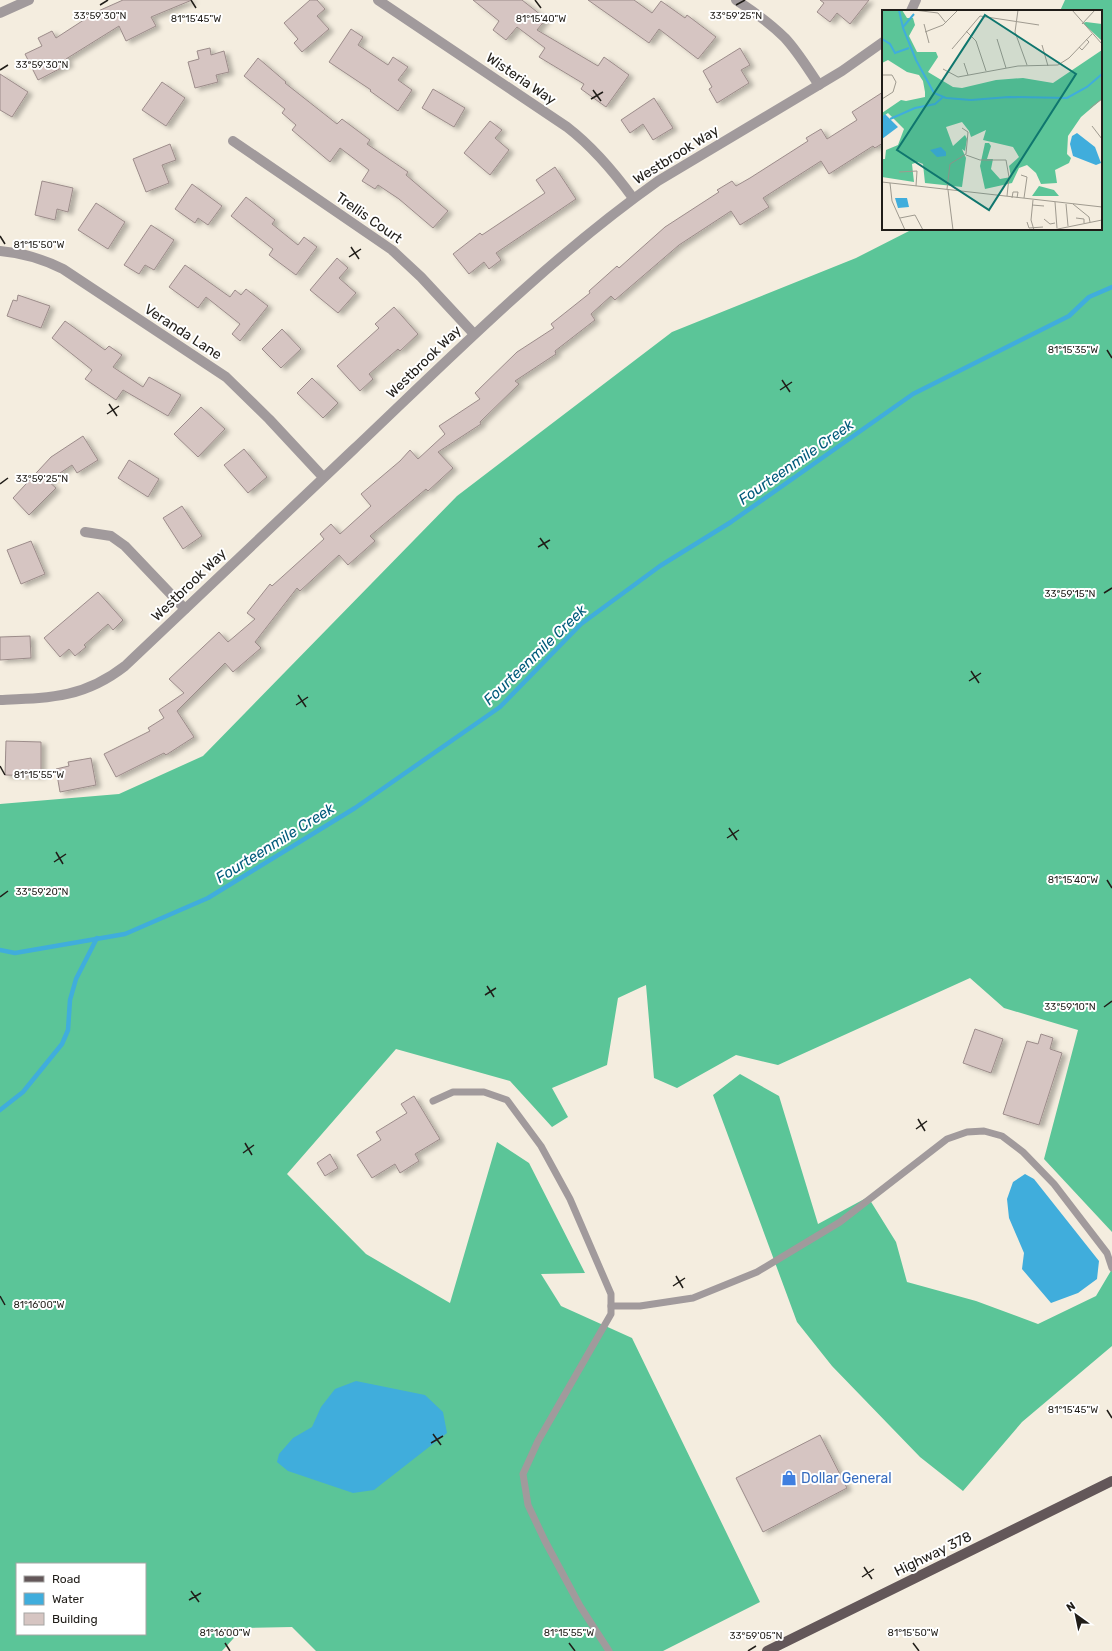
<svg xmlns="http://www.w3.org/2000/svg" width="1112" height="1651" viewBox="0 0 1112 1651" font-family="Rubik,sans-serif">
  <defs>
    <filter id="shadow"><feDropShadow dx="4.5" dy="2.5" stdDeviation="2" flood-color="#0004"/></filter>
  </defs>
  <rect width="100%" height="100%" fill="#f4eddf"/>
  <g fill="#5bc598" fill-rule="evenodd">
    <path d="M 1065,0 L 1112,0 L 1112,1232 L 1044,1159 L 1078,1030 L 1004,1008 L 970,978 L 778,1065 L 736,1055 L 677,1088 L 654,1078 L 646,985 L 618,998 L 607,1065 L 552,1088 L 568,1117 L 552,1127 L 510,1081 L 396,1049 L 287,1174 L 366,1254 L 450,1303 L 497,1142 L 529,1163 L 585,1273 L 541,1274 L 561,1306 L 632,1338 L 760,1602 L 663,1651 L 316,1651 L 292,1627 L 243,1628 L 222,1651 L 0,1651 L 0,804 L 119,794 L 203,756 L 457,496 L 672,332 L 856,258 L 913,229 L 1101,229 L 1101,11 L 1060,11 ZM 17,1564 L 145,1564 L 145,1634 L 17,1634 Z"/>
    <polygon points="740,1074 779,1096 818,1224 868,1197 896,1242 907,1282 976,1301 1038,1324 1096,1296 1112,1269 1112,1346 1022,1422 963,1491 920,1457 832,1366 797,1322 713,1095"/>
  </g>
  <g fill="#40addc">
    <polygon points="1025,1174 1034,1179 1099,1261 1097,1279 1078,1293 1051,1303 1022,1269 1024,1253 1009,1218 1007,1199 1013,1182"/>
    <polygon points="356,1381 425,1395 443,1412 447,1433 374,1490 353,1493 288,1471 277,1462 279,1454 293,1438 312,1427 321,1407 335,1389"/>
  </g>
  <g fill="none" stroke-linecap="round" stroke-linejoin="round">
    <g stroke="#40addc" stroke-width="4.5">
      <polyline points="0,950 15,953 125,934 208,898 355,808 500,707 581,624 660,566 731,522 913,394 1069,316 1089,297 1112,287"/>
      <polyline points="0,1110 23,1092 62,1044 68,1030 70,1000 76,979 97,938"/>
    </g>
  </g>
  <g fill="#d6c5c2" stroke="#9c8c8a" filter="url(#shadow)">
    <polygon points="123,0 192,0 151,17 156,26 126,41 119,26 66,59 69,64 38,80 25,54 42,46 38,38 52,31 56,38 96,12"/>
    <polygon points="310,0 317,0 325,9 317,16 329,29 302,52 294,43 298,39 284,23"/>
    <polygon points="473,0 522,0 546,19 537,30 598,66 604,57 629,75 606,107 581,89 584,84 539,57 545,48 517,27 506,40 493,30 499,21"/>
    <polygon points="588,0 634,0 652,13 661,1 685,18 687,15 716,37 698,59 659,29 649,43"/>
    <polygon points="820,0 869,0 850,24 837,13 830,22 817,12 824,3"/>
    <polygon points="351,29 363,37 358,45 388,65 393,57 408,67 398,80 412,90 398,111 370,91 371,90 329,62"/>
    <polygon points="210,48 211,55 224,51 229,72 216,75 218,82 195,88 188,62 199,59 197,51"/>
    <polygon points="740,48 750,65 741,70 749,83 717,103 709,89 712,87 703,71"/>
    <polygon points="258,58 286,82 285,83 337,124 342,119 370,140 367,144 408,172 406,175 448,211 433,228 399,199 378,185 375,189 362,181 369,170 340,148 330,162 292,130 296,125 282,113 285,109 244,76"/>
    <polygon points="0,74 28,92 12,117 0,110"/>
    <polygon points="162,82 185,98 166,126 142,110"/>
    <polygon points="433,89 465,108 454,127 422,108"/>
    <polygon points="883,92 883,143 875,148 873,146 829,174 821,161 763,198 769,207 740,225 731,211 679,245 615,300 611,296 591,314 595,320 555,351 556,354 515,381 519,384 480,422 481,424 438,452 453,468 428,491 426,489 370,536 375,541 348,565 339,555 300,591 297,588 255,642 261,648 233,672 225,663 177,711 194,737 166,755 164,753 116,777 104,754 150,731 148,728 164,718 159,710 184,693 169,679 219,632 228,642 255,619 247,613 270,584 272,586 324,539 320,534 331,524 340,534 371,506 361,494 400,461 410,450 418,459 445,434 439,426 480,399 475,393 517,352 554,328 551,324 590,293 589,291 617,266 619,268 665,227 719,192 717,190 732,181 736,186 750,178 808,141 806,138 821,129 827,139 857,120 852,112"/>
    <polygon points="654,98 673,128 653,140 643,124 630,133 621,120"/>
    <polygon points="490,121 502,130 495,138 509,150 490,175 464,153"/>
    <polygon points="170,144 176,160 162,165 169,183 146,192 133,159"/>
    <polygon points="555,167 576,199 496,253 501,260 489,269 484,262 469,274 453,254 480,233 482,235 545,193 536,180"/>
    <polygon points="42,181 73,188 68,212 57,209 55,220 35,215"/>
    <polygon points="192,184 222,206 208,225 198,218 195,223 175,209"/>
    <polygon points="246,197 275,220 272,224 298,245 304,237 317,247 296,275 269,255 273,249 231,216"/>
    <polygon points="96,203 125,222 108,249 78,230"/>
    <polygon points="151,225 174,240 154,270 145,265 139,274 124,265"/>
    <polygon points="337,258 348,268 339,278 356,293 338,313 310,290"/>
    <polygon points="185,265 230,297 235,290 241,295 246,289 268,306 240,341 232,334 240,324 206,297 198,308 169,287"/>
    <polygon points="18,295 50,306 41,328 7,316 13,300 17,301"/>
    <polygon points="394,307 418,334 400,351 398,349 369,374 373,379 360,391 337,366 379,328 375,324"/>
    <polygon points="65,321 105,350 109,346 122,355 113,367 143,387 149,377 181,395 168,416 123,390 116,400 85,379 92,370 52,338"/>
    <polygon points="282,329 301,349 281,368 262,349"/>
    <polygon points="312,378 338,403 323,418 297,393"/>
    <polygon points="201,407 225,429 198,457 174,434"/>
    <polygon points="83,436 98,460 77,473 72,465 48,481 56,488 29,515 13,498 51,457"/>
    <polygon points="244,449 267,477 248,493 224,465"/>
    <polygon points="129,460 159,479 148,497 118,478"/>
    <polygon points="182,506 202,536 183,549 163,518"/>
    <polygon points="31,541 45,574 21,584 7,550"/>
    <polygon points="98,592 123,620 113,630 108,624 84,645 86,647 75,656 69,649 60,657 44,638"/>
    <polygon points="30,636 31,658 0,660 0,637"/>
    <polygon points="6,741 41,742 41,776 5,775"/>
    <polygon points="91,758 96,785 60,792 56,769 69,766 68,762"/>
    <polygon points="975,1029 1003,1039 991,1073 963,1063"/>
    <polygon points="1041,1034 1053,1038 1050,1049 1062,1053 1039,1125 1003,1114 1027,1041 1038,1044"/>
    <polygon points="414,1096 440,1139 415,1154 419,1161 400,1173 395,1164 372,1178 357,1155 381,1140 376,1132 407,1113 401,1104"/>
    <polygon points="330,1154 338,1168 325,1176 317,1163"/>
    <polygon points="820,1435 847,1488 763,1532 736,1478"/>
  </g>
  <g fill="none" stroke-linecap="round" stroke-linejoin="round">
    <g stroke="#a19a9c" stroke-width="7">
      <polyline points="433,1101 453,1092 484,1092 507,1100 541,1146 570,1199 611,1294 611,1314 538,1441 523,1474 528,1505 545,1541 580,1606 609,1651"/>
      <polyline points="611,1306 640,1306 693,1298 757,1272 840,1222 947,1139 967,1132 984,1131 1002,1136 1023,1152 1054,1184 1107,1253 1112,1268"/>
    </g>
    <g stroke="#a19a9c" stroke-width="10">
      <path d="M 378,0 L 567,127 C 593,147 614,172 633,198"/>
      <path d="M 736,0 C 753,11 770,23 785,38 C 798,52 808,69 819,85"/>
      <polyline points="911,11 916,0"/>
      <polyline points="0,13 29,0"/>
      <polyline points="233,141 392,250 421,277 474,334"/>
      <path d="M 0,251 C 23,253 43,259 63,269 L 226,377 L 269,419 L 323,477"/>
      <polyline points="85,532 111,536 125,546 185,609"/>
      <path d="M 0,700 C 50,698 84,698 125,666 C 201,593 278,521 354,449 C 452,356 548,259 658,181 L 842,71 L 883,42"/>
    </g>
    <polyline stroke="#635759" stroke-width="10" points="767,1651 1112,1481"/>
  </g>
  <path fill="none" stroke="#201d18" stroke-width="1.5" d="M 191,0 L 196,8M 535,0 L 541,8M 100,5 L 108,0M 736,5 L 745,0M 0,70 L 8,65M 593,90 L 601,101M 591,99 L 603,92M 0,236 L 5,244M 351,247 L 359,259M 349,257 L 361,249M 1107,350 L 1112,358M 782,380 L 790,392M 780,390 L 792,382M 109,404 L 117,416M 107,414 L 119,406M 0,484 L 8,478M 540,538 L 548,549M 538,547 L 550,540M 1104,593 L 1112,588M 971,671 L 979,683M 969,681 L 981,673M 298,695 L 306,707M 296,705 L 308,697M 0,766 L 5,775M 729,828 L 737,840M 727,838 L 739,830M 56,852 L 63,864M 54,862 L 66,854M 1107,880 L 1112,888M 0,897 L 8,891M 487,986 L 494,997M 485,995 L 496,988M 1104,1007 L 1112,1001M 918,1119 L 925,1131M 916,1129 L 927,1121M 245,1143 L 252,1155M 243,1153 L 254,1145M 676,1276 L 683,1288M 673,1286 L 685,1278M 0,1296 L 5,1305M 1107,1410 L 1112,1418M 433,1434 L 441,1445M 431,1443 L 443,1436M 864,1567 L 872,1579M 862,1577 L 874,1569M 191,1591 L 199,1602M 189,1600 L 201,1593M 225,1643 L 230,1651M 569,1643 L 575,1651M 913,1643 L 919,1651M 748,1651 L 756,1646"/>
  <defs>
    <symbol id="shop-bare" viewBox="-9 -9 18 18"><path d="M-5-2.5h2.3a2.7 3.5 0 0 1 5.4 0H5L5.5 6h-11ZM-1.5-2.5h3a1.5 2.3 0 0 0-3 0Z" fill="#3f7fe0" stroke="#fff" stroke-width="2.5" paint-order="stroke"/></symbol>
  </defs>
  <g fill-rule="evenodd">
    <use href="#shop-bare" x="778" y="1467" width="22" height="22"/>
  </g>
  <g text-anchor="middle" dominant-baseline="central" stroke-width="4" stroke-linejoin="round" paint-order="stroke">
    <g font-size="14" fill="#201d18" stroke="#fff">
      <text transform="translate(521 79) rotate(34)">Wisteria Way</text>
      <text transform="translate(676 155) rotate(-32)">Westbrook Way</text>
      <text transform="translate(369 218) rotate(35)">Trellis Court</text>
      <text transform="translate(183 332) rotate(33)">Veranda Lane</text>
      <text transform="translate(424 362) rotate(-44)">Westbrook Way</text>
      <text transform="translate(189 585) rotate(-44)">Westbrook Way</text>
      <text transform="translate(933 1554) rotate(-26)">Highway 378</text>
    </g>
    <g font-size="14" fill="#366cbe" stroke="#fff" text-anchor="start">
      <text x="801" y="1478">Dollar General</text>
    </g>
    <g font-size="15" font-style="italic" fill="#005b7b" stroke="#fff">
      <text transform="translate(796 462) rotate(-35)">Fourteenmile Creek</text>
      <text transform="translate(535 655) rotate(-44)">Fourteenmile Creek</text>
      <text transform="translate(275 843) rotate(-32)">Fourteenmile Creek</text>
    </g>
  </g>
  <g transform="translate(882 10)">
    <rect width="220" height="220" fill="#f4eddf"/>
    <path d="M 1,0 L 20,0 L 25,8 L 31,8 L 33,15 L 27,26 L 35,42 L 54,42 L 56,47 L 46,62 L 71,77 L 80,78 L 114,70 L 141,68 L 171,73 L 220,40 L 220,89 L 199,107 L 186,126 L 185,144 L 189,148 L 187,153 L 173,160 L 175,173 L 159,174 L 154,163 L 145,155 L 137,158 L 130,173 L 103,179 L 98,156 L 103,133 L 107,133 L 109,136 L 105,149 L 111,149 L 109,159 L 118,169 L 129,167 L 127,156 L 137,147 L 131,137 L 101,130 L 104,120 L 89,127 L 87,121 L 80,112 L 64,117 L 71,136 L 83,125 L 85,129 L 83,141 L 80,139 L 84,148 L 80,177 L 43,173 L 41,154 L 36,152 L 30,154 L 32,172 L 0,167 L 0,149 L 3,149 L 4,140 L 16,135 L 22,119 L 6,103 L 0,107 L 0,103 L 19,90 L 24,91 L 43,87 L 43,82 L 41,71 L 37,65 L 25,62 L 6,50 L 0,53 ZM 204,12 L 220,14 L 220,31 L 201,13 ZM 157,176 L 172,180 L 177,186 L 150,186 Z" fill="#5bc598"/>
    <path d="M 3,104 L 16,117 L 0,129 L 0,107 ZM 195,123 L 213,137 L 219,153 L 214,155 L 191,146 L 188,134 L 190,126 ZM 59,137 L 64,142 L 64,146 L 55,147 L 48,140 ZM 13,188 L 25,188 L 27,197 L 16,198 Z" fill="#40addc"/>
    <path fill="none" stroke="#40addc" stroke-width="2" d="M 17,0 L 21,18 L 34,50 L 52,83 L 64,88 L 89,90 L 127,87 L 185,88 L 205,77 L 220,64M 21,17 L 32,4M 0,29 L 8,34 L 13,43 L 27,38M 8,109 L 33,98 L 53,94 L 61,87"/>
    <path fill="none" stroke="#9f9a8f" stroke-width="1" d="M 32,0 L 56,3 L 64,13M 136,0 L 133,22 L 145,55M 190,0 L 220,34M 42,14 L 47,33M 200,14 L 213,0M 84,21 L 94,31 L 104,61M 43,22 L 61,15 L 76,0M 115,29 L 124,58M 160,35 L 166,56M 197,37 L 200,40 L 207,32 L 204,29M 70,39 L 98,6 L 157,15M 82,53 L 86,65M 61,59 L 76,67 L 136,56 L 176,55 L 187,48 L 210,24M 0,65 L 10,65 L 14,72 L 11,82 L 0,89M 208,98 L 220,89M 210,116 L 220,129M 84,145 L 98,150 L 124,150 L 127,167 L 125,186M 17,162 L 35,161 L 34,176M 139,165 L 145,167 L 142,188M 0,172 L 220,197M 8,173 L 10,191 L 23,220M 65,179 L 68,154 L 84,144 L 86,122 L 80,118M 66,180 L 71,220M 130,188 L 131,182 L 136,182 L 135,188M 151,190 L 149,210 L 152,220M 173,192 L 175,218M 184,194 L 186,216M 191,194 L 207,207 L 208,212M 150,195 L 162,196M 18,208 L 33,205 L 41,220M 194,208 L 202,209 L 202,213M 162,209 L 168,214 L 173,213M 145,212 L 147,218 L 161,217M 171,220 L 220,210"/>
    <path fill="#0f766e" fill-opacity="0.15" stroke="#0f766e" stroke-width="2" d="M 103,5 L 194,64 L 107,200 L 15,140 Z"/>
    <rect width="220" height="220" fill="none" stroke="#201d18" stroke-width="2"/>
  </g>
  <g font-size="10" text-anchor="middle" fill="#201d18" stroke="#fff" stroke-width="4" stroke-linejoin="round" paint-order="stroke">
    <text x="100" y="19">33°59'30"N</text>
    <text x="736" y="19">33°59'25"N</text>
    <text x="196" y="22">81°15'45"W</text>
    <text x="541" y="22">81°15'40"W</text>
    <text x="42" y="68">33°59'30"N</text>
    <text x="39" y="248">81°15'50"W</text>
    <text x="1073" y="353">81°15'35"W</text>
    <text x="42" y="482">33°59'25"N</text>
    <text x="1070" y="597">33°59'15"N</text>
    <text x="39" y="778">81°15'55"W</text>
    <text x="1073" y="883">81°15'40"W</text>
    <text x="42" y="895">33°59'20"N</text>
    <text x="1070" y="1010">33°59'10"N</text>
    <text x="39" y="1308">81°16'00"W</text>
    <text x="1073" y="1413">81°15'45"W</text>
    <text x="225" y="1636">81°16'00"W</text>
    <text x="569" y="1636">81°15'55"W</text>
    <text x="913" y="1636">81°15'50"W</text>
    <text x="756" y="1639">33°59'05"N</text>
  </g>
  <rect x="16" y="1563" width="130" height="72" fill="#ffffff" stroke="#a6a5a3"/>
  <rect x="24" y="1576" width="20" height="6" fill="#635759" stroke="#a6a5a3"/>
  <text x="52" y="1583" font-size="12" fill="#201d18">Road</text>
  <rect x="24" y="1593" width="20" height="12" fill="#40addc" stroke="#a6a5a3"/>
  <text x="52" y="1603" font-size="12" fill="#201d18">Water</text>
  <rect x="24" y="1613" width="20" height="12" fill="#d6c5c2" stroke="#a6a5a3"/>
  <text x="52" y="1623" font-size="12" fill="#201d18">Building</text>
  <g transform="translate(1076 1615) rotate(327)" stroke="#ffffff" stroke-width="3" paint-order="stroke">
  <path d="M0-3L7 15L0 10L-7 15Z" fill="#201d18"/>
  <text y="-6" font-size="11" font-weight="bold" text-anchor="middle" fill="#201d18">N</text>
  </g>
</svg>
